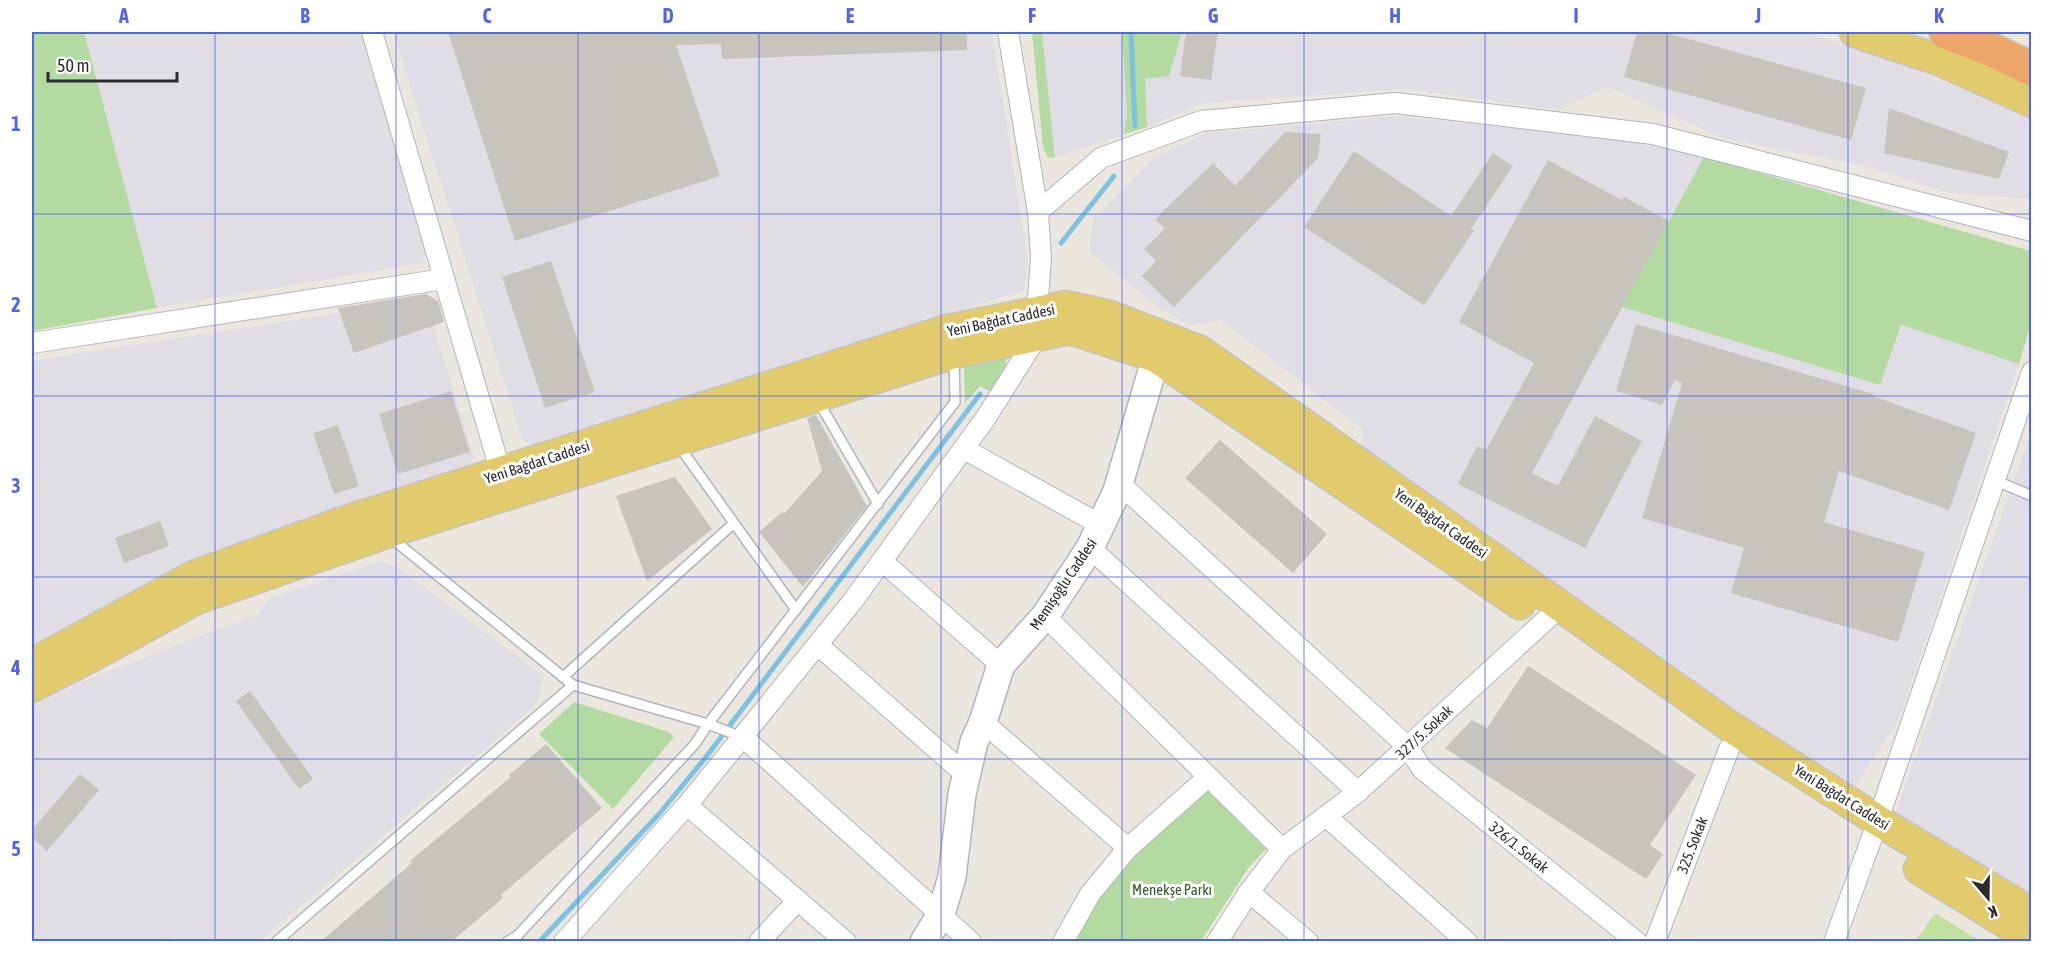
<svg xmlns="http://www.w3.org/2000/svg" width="2063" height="973" viewBox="0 0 2063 973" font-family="'Asap Condensed',sans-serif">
  <rect width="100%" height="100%" fill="#ebe6de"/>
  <g fill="#e0dee4">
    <polygon points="84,32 364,32 428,245 422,263 157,308"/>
    <polygon points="393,32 992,32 1028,261 1024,290 530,446 522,438"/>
    <polygon points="1042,32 1122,32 1127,114 1124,134 1055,158"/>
    <polygon points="1143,32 1804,32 1877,53 2031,119 2031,199 1950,193 1864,166 1723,138 1607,87 1558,110 1406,89 1203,103 1147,127"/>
    <polygon points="1396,116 1637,141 1704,157 1622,307 1880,385 1901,325 2019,364 1899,719 1851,793 1361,448 1363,430 1221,320 1189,325 1158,307 1089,251 1093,219 1154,158 1207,133"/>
    <polygon points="404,303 431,319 474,457 465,471 189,566 32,644 32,361"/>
    <polygon points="2031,433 2031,903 1894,817"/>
    <polygon points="379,562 397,567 544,676 536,705 261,940 177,942 175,937 162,942 32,942 32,707 79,683 259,613 270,598"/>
  </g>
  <g fill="#b3dba1">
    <polygon points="32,32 84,32 157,308 32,331"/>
    <polygon points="1032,32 1042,32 1055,158 1048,157 1043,148"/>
    <polygon points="1122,32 1182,32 1169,76 1145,79 1147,127 1124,134 1127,114"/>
    <polygon points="1704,157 2031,251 2031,323 2019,364 1901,325 1880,385 1622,307"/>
    <path d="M 1005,357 C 1009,370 999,382 993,393 L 980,386 L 965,403 L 964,367 Z"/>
    <polygon points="574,702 669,732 674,737 613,809 539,734"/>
    <polygon points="1207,790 1266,849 1249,867 1201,941 1074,942 1098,900 1134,852"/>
  </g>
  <polygon fill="#c2e19e" points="1935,913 1980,941 1916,941"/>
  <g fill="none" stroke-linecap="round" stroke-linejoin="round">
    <g stroke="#7dc3e1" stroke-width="5">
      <polyline points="1131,32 1135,126"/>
      <polyline points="1061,243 1114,176"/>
      <polyline points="539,942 660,813 706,757 980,394"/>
    </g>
  </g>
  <g fill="#c7c4bd">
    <polygon points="448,32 967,32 967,50 722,59 721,44 676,45 720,176 515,241"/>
    <polygon points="1186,32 1218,32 1211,80 1180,76"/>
    <polygon points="1637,32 1663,32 1866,88 1851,140 1624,77"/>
    <polygon points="1889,108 2009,152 1999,179 1884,153"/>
    <polygon points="1285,132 1321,134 1318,158 1174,307 1142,276 1156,261 1144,249 1165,229 1155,219 1213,163 1235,186"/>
    <polygon points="1354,151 1451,216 1493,153 1513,166 1471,229 1474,230 1424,305 1304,227"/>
    <polygon points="1548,160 1622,200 1624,197 1669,221 1532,473 1558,486 1595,416 1642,441 1585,548 1458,484 1477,446 1486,450 1534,363 1459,322"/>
    <polygon points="551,261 595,392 545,408 502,277"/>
    <polygon points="426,294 438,301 444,322 354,353 338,308"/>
    <polygon points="1636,324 1873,394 1873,396 1976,433 1949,510 1839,471 1824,522 1925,552 1898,642 1731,593 1744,548 1642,518 1682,383 1675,380 1662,405 1616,391"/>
    <polygon points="451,391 470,452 398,474 379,414"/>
    <polygon points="816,415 867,506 803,587 759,532 782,512 784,514 822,471 807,418"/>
    <polygon points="338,425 359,486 334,494 313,433"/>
    <polygon points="1220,440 1327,534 1293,573 1185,478"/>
    <polygon points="675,477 712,529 647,581 616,496"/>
    <polygon points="160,521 169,546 124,563 115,538"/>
    <polygon points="1528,666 1696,775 1650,845 1663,854 1646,879 1445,748 1472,720 1487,728"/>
    <polygon points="250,691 313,779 299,789 236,701"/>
    <polygon points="546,744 602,808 501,895 503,898 451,942 320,942 412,863 410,861 511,777 509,775"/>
    <polygon points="80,774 99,790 47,851 32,837 32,830"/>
  </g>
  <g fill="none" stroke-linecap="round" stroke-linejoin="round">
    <defs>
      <g id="lane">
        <polyline points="817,399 878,504"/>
        <polyline points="679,446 796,610"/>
        <polyline points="1994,480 2032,496"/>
        <polyline points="390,537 573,685 708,724 742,737"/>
        <polyline points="563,677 733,524"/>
        <polyline points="276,942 573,685"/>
        <polyline points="507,942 518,935 695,744 708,724 955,402 954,358"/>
      </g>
      <g id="street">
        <polyline points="372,32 501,473"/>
        <polyline points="1038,212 1101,158 1201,121 1396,103 1653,134 2032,231"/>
        <polyline points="32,343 444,279"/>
        <polyline points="964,449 1101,525"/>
        <polyline points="1119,483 1408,747 1422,769 1637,942"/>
        <polyline points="1090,548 1358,792"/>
        <polyline points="883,562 1001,665"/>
        <polyline points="1045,616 1282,849"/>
        <polyline points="818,645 966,775"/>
        <polyline points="983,722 1128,848"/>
        <polyline points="743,737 971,942"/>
        <polyline points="687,805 846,942"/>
        <polyline points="1327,817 1467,942"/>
        <polyline points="1249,892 1308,942"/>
        <polyline points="564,942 687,805 852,602 985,419 1038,335 1037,312 1041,258 1038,212 1008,32"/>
        <polyline points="759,942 798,900"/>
        <polyline points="1063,942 1090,894 1128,848 1208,777"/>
        <polyline points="1217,942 1249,892 1282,849 1358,792 1560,607"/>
        <polyline points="1655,942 1729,749"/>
        <polyline points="1834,942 1871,840 2032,372"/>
      </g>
      <polyline id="secondary" points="924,942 941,914 952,877 962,794 974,742 983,722 1001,665 1045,616 1090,548 1117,491 1156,357"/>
      <g id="primary">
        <polyline points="1855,32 1939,60 2032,102"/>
        <polyline points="32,664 194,576 346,521 948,330 1066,306 1107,315 1200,351 1734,729 1877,820 2032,913"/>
        <polyline points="32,687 94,655 196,599 386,533 954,353 1070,329 1156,357 1520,604"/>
        <polyline points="1919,869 2032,939"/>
      </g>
      <polyline id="highway" points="1946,32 1992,50 2032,69"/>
    </defs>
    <use href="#lane" stroke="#b2b4bd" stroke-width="12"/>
    <use href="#street" stroke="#b2b4bd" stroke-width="22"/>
    <use href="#secondary" stroke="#b2b4bd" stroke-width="30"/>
    <use href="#primary" stroke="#c4c4c4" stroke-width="33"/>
    <use href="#highway" stroke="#c4c4c4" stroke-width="36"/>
    <use href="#lane" stroke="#fff" stroke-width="9"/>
    <use href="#street" stroke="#fff" stroke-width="20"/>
    <use href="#secondary" stroke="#fff" stroke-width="27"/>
    <use href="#primary" stroke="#e1cb6d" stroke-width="30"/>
    <use href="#highway" stroke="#eca768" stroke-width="33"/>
  </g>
  <path fill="none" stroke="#5166e6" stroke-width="1.5" stroke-opacity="0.55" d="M 215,32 L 215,942M 396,32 L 396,942M 578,32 L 578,942M 759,32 L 759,942M 941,32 L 941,942M 1122,32 L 1122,942M 1304,32 L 1304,942M 1485,32 L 1485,942M 1667,32 L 1667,942M 1848,32 L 1848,942M 32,214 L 2032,214M 32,396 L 2032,396M 32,577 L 2032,577M 32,759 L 2032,759"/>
  <g text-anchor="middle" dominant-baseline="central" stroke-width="6" stroke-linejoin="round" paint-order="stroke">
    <g font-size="15" fill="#2b2b2b" stroke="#fff">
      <text transform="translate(1001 320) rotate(-12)">Yeni Bağdat Caddesi</text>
      <text transform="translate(537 462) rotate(-18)">Yeni Bağdat Caddesi</text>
      <text transform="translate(1441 523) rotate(35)">Yeni Bağdat Caddesi</text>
      <text transform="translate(1063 584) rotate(-56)">Memişoğlu Caddesi</text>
      <text transform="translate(1424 732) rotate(-43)">327/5. Sokak</text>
      <text transform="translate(1842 797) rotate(32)">Yeni Bağdat Caddesi</text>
      <text transform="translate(1692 845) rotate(-69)">325. Sokak</text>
      <text transform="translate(1519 847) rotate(39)">326/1. Sokak</text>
    </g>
    <g font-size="15" fill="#2d6022" stroke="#fff">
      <text x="1172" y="889">Menekşe Parkı</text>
    </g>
  </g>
  <rect width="2063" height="973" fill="none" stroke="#ffffff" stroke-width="66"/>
  <g transform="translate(1988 898) rotate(160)" stroke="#ffffff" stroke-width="4.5" paint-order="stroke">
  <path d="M0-4.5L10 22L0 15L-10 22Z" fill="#2b2b2b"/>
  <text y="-9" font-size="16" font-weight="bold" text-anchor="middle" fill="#2b2b2b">K</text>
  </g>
  <path d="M48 72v9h129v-9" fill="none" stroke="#2b2b2b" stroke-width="3"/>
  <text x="57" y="72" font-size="18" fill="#2b2b2b" stroke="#ffffff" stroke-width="4.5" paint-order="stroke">50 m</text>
  <rect x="33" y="33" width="1997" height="907" fill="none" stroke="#5166e6" stroke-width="2"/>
  <g font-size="20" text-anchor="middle" font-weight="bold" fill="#5166e6">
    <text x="124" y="23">A</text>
    <text x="305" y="23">B</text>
    <text x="487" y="23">C</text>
    <text x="668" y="23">D</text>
    <text x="850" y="23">E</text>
    <text x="1032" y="23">F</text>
    <text x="1213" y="23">G</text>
    <text x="1395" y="23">H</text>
    <text x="1576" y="23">I</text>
    <text x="1758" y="23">J</text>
    <text x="1939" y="23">K</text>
    <text x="16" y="131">1</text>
    <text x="16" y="312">2</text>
    <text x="16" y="493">3</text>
    <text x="16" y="675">4</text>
    <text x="16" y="856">5</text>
  </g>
</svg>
